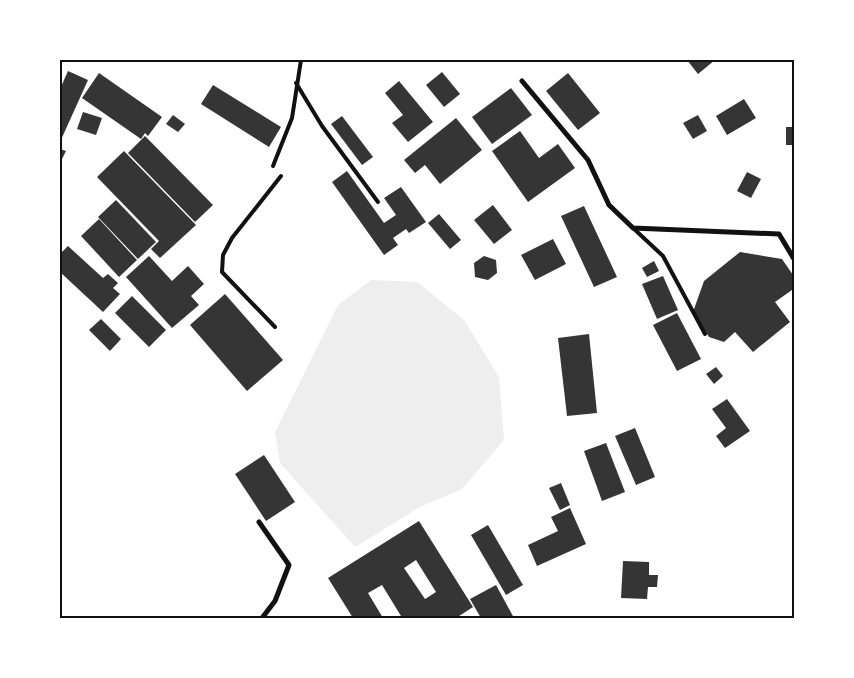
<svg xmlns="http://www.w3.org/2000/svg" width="854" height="678" viewBox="0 0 854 678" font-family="Mulish,sans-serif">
  <rect width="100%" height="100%" fill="#fff"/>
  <polygon fill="#eee" points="371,280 417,282 464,320 499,377 504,440 462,489 420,507 355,547 280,463 275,432 338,305"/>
  <g fill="#353535" fill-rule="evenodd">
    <polygon points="687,60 715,60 698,74"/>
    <polygon points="68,71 88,80 60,142 60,89"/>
    <polygon points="442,72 460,94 444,107 426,85"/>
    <polygon points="99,73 162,117 148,136 145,133 141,139 82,98"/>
    <polygon points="568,73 600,113 578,130 546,91"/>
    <polygon points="399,81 433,122 408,142 392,123 403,115 385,93"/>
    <polygon points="213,85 281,127 269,147 201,104"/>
    <polygon points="511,88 532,115 492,144 472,117"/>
    <polygon points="744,99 756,118 727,135 716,116"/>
    <polygon points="83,112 102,118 96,135 77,129"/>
    <polygon points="173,115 185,124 178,132 166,124"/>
    <polygon points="698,115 707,131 693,139 683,123"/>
    <polygon points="342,116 373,157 362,165 331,124"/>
    <polygon points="456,118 482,150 440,184 425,165 415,173 404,160"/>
    <rect x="786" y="127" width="8" height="18"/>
    <polygon points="520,131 539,158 558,144 575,168 528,202 492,151"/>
    <polygon points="145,136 213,205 195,222 128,153"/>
    <polygon points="60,149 66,151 60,163"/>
    <polygon points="124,151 196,225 160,258 151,249 159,241 97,177"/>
    <polygon points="347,171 384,223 396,215 384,198 401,187 426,222 409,233 406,229 393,238 398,245 384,255 332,182"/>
    <polygon points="747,172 761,179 751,198 737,191"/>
    <polygon points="116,200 156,242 138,259 98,217"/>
    <polygon points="493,205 512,230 494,244 474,220"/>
    <polygon points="584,206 617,277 594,287 561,216"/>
    <polygon points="439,214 461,240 450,249 428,223"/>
    <polygon points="99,219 137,260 119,277 81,236"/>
    <polygon points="553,239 566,264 535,280 521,255"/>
    <polygon points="68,246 103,278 108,274 118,283 113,288 120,294 103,312 60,272 60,254"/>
    <polygon points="740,252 782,259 793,275 792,290 775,302 790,322 753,352 735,332 724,342 709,337 693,312 704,281"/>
    <polygon points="149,256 172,281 188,266 204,284 191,296 199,305 172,328 126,277"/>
    <polygon points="484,256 496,260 497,273 488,280 475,277 474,263"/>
    <polygon points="654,261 659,271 647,277 642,268"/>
    <polygon points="663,276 678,310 657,319 642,284"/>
    <polygon points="225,294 283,360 247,391 190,325"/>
    <polygon points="132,296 166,330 149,347 115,313"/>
    <polygon points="677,313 701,359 677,371 653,325"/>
    <polygon points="101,319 121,339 110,351 89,330"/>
    <polygon points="589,334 597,413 567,416 558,338"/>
    <polygon points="716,367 723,376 714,384 706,374"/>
    <polygon points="727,399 750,431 725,448 716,436 726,428 712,409"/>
    <polygon points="635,428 655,477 636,485 615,436"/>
    <polygon points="606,443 625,492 602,501 584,451"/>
    <polygon points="264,455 295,502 266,521 235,474"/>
    <polygon points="561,483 570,505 560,510 549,488"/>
    <polygon points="570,508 586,544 537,566 528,545 558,531 551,517"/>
    <path d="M 419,521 L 473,607 L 456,618 L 397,618 L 401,616 L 382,585 L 368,593 L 383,618 L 353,618 L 328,578 ZM 416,560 L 436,592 L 425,599 L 404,568 Z"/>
    <polygon points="488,525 523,585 506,595 471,535"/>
    <polygon points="623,561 649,562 649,575 658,575 657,587 648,587 647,599 621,598"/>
    <polygon points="496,585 514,618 481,618 470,599"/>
  </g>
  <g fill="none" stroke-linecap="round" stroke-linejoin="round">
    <g stroke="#111" stroke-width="4">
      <polyline points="296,83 322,126 378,202"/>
      <polyline points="273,166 292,118 301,60"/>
      <polyline points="633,228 663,256 705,334"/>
      <polyline points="275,327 222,272 223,255 232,238 281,176"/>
    </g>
    <g stroke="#111" stroke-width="5">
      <polyline points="522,81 588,160 609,205 633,228 779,234 794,259"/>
      <polyline points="259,522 289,565 275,601 262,618"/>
    </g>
  </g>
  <rect width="854" height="678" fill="none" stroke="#ffffff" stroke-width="122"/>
  <rect x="61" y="61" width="732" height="556" fill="none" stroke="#111" stroke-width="2"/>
</svg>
